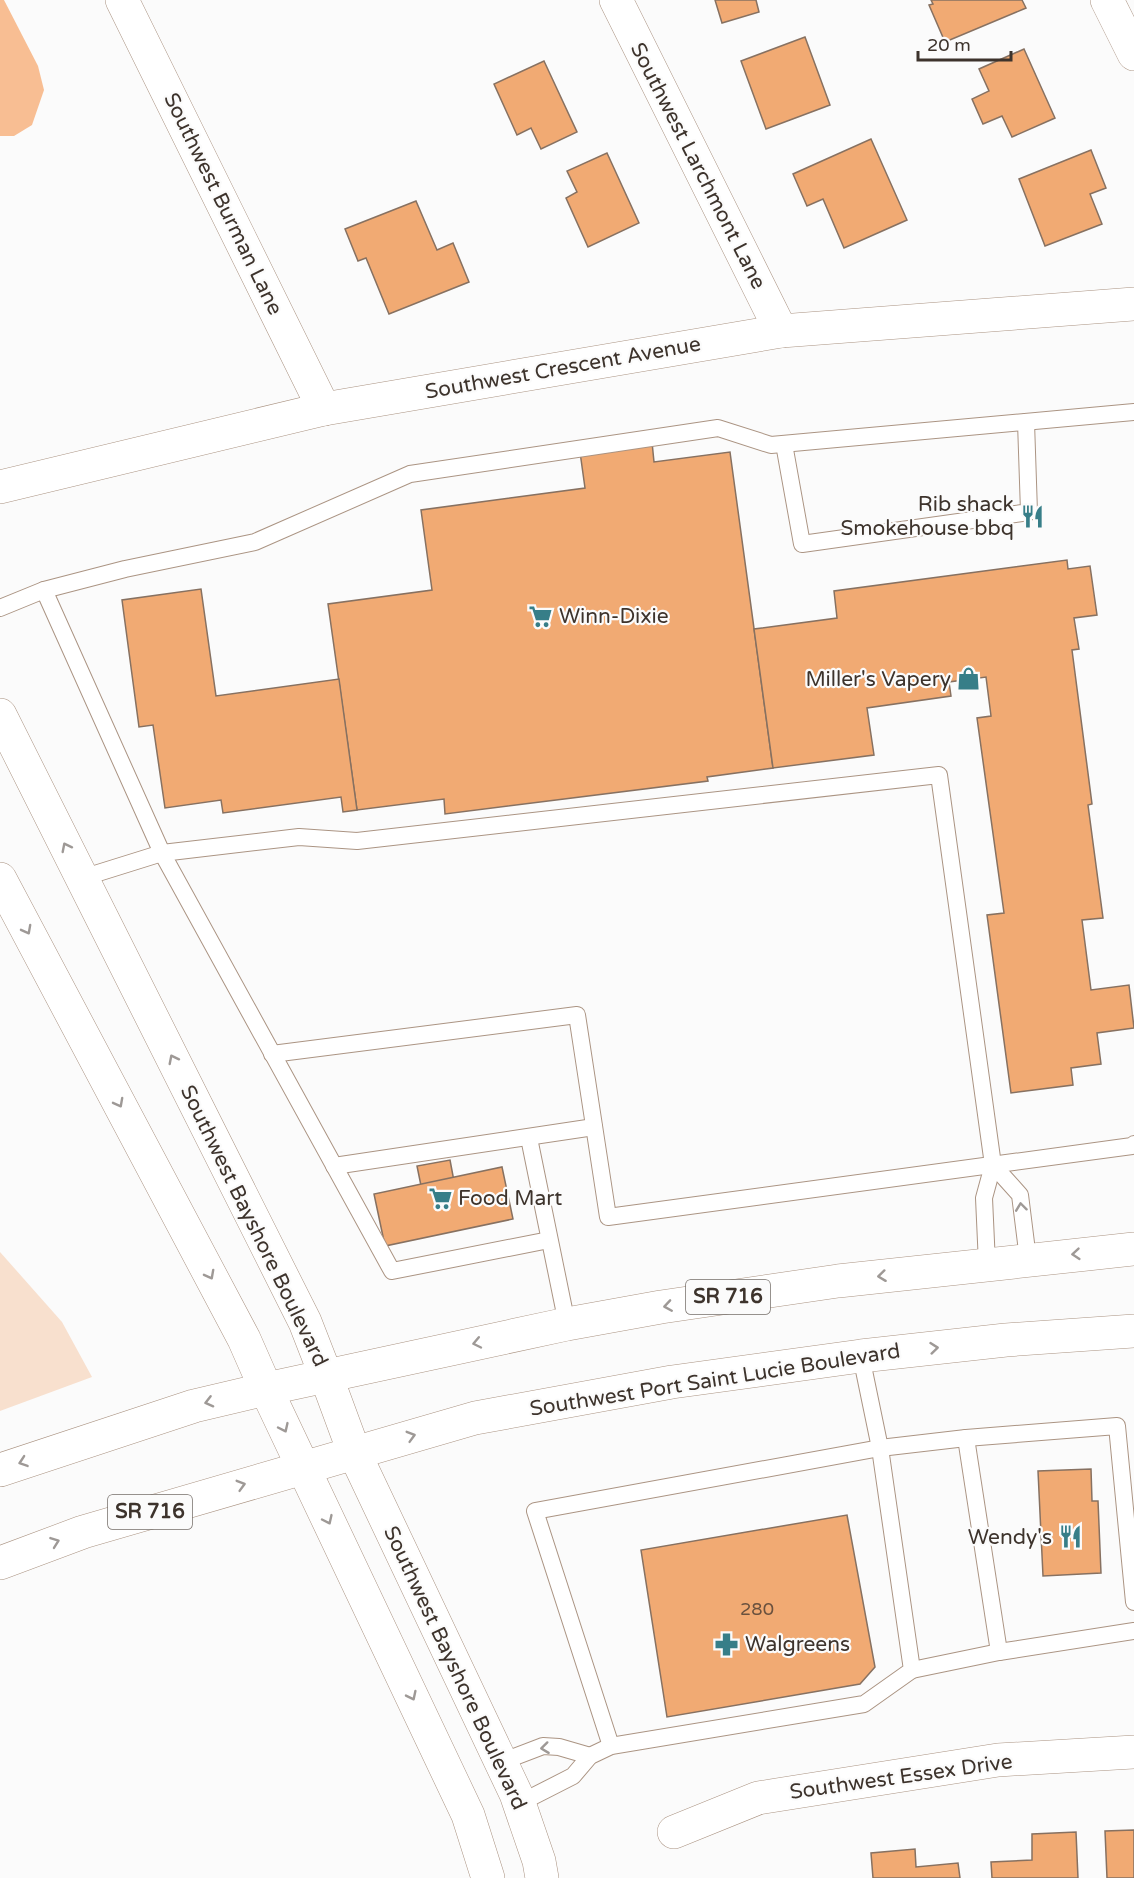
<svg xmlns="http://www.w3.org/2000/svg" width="1134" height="1878" viewBox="0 0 1134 1878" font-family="'Varela Round',sans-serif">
  <rect width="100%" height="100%" fill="#fbfbfb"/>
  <polygon fill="#f8e0ce" points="0,1252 62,1322 92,1377 0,1411"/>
  <polygon fill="#f8be93" points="0,0 4,0 38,66 44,90 32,125 14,136 0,136"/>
  <g fill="#f1aa73" stroke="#877161" stroke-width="1.5">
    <polygon points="715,0 756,0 759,12 722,23"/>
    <polygon points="931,0 1022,0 1026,8 945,42 929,5 933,4"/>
    <polygon points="805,37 830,105 766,129 741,61"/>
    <polygon points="1024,49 1055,118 1012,137 1002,116 983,124 972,99 989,91 979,69"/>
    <polygon points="544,61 577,132 541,149 531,128 517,135 494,84"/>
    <polygon points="871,139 907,220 844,248 823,199 807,206 793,174"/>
    <polygon points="1091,150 1106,188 1090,194 1102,224 1045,246 1019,179"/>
    <polygon points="607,153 639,223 588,247 566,198 577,192 567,171"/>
    <polygon points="416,201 437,250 453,243 469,282 389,314 366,258 358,261 345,229"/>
    <polygon points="652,442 654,462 730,452 773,768 707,777 708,781 445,814 444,799 357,810 328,604 432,590 421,510 585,488 580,452"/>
    <polygon points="1067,560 1068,569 1090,566 1097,615 1074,618 1079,649 1072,650 1092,804 1088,805 1103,918 1082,920 1091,990 1129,985 1134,1028 1097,1033 1101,1064 1071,1068 1073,1085 1011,1093 987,915 1004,913 977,718 991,716 986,677 949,682 951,696 867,708 874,755 773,768 754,629 837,618 834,591"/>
    <polygon points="201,589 216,696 339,679 357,810 343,812 341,797 223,813 221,800 165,808 153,725 139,727 122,600"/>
    <polygon points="450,1160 463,1229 431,1235 417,1166"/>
    <polygon points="502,1167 513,1219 385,1246 374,1194"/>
    <polygon points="1091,1469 1092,1501 1098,1501 1101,1573 1043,1576 1038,1471"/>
    <polygon points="847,1515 875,1667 860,1684 667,1717 641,1550"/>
    <polygon points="1134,1830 1134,1878 1107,1878 1105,1831"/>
    <polygon points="1076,1832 1078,1878 992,1878 991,1862 1032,1860 1032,1834"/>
    <polygon points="915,1849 916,1867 958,1863 960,1878 873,1878 871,1853"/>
  </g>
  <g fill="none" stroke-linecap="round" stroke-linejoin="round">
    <defs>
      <g id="service">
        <polyline points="784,444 802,544 1029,512 1026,422"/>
        <polyline points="44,590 162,853 392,1271 549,1240"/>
        <polyline points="0,608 44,590 125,569 255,542 410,474 718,428 771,445 1134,412"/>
        <polyline points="82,878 162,853 299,837 357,841 939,775 993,1165 984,1198 987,1264"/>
        <polyline points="272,1054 577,1015 608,1217 1132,1146 1134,1144"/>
        <polyline points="529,1138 567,1324"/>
        <polyline points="993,1165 1020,1195 1028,1259"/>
        <polyline points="334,1166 594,1127"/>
        <polyline points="966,1438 999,1652"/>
        <polyline points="912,1670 999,1652 1134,1631"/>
        <polyline points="611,1746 535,1511 880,1448 966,1438 1117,1426 1134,1602"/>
        <polyline points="501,1762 543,1746 559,1747 590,1756"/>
        <polyline points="520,1803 573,1776 590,1756 611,1746 864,1704 912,1670 880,1448 861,1356"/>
      </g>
      <g id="minor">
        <polyline points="122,0 324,409"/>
        <polyline points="616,0 781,331"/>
        <polyline points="1107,0 1134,54"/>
        <polyline points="0,487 324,409 781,331 1134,304"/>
        <polyline points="674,1832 758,1798 998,1760 1134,1752"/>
      </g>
      <g id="secondary">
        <polyline points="0,715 305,1322 326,1376"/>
        <polyline points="0,879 244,1339 266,1389"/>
      </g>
      <g id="primary">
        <polyline points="326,1376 354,1452 516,1794 539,1861 542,1878"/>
        <polyline points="266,1389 468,1815 488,1878"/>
        <polyline points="0,1470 194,1406 266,1389 567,1324 661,1307 838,1281 1134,1249"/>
        <polyline points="0,1563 83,1532 475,1418 672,1382 861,1356 1006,1340 1134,1331"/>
      </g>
    </defs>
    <use href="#service" stroke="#ab9483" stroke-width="18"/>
    <use href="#minor" stroke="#ab9483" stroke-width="34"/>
    <use href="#secondary" stroke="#ab9483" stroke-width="34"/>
    <use href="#primary" stroke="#ab9483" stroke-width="34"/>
    <use href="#service" stroke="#fff" stroke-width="16"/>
    <use href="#minor" stroke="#fff" stroke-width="33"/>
    <use href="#secondary" stroke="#fff" stroke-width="33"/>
    <use href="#primary" stroke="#fff" stroke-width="33"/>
  </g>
  <defs><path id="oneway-chevron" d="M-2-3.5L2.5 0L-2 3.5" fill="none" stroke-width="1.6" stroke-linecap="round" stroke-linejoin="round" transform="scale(1.5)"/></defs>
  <g stroke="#9e9996">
    <use href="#oneway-chevron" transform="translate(66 847) rotate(-117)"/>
    <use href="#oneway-chevron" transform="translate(27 930) rotate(62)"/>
    <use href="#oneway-chevron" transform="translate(173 1059) rotate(-117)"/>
    <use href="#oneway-chevron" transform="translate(119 1103) rotate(62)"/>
    <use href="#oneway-chevron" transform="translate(1021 1207) rotate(-97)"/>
    <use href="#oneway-chevron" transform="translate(1076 1254) rotate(175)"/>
    <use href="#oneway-chevron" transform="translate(210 1275) rotate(62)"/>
    <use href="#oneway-chevron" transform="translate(882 1276) rotate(173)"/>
    <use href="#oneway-chevron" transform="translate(668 1306) rotate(171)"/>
    <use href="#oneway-chevron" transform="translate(477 1343) rotate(168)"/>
    <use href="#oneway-chevron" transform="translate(934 1348) rotate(-6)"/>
    <use href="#oneway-chevron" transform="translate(209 1402) rotate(166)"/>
    <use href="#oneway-chevron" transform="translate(284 1428) rotate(65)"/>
    <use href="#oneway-chevron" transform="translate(411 1436) rotate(-16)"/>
    <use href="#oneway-chevron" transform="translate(23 1462) rotate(161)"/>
    <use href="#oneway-chevron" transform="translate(241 1485) rotate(-16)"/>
    <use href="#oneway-chevron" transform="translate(328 1520) rotate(65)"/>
    <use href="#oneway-chevron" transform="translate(55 1542) rotate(-20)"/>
    <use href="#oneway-chevron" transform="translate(412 1696) rotate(64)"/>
    <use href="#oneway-chevron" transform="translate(545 1748) rotate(173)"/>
  </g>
  <defs>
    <symbol id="restaurant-bare" viewBox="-9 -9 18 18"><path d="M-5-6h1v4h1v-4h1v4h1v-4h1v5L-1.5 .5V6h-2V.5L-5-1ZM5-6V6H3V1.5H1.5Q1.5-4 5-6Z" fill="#377e88" stroke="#fbfbfb" stroke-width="2.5" paint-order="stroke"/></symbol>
    <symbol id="supermarket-bare" viewBox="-9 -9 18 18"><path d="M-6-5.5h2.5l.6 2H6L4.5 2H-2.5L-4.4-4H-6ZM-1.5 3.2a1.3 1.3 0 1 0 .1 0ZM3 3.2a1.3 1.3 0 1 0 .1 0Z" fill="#377e88" stroke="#fbfbfb" stroke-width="2.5" paint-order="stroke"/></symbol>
    <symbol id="shop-bare" viewBox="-9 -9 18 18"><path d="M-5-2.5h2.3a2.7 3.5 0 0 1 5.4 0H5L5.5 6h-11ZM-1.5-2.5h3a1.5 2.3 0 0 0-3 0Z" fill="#377e88" stroke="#fbfbfb" stroke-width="2.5" paint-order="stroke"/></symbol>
    <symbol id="pharmacy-bare" viewBox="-9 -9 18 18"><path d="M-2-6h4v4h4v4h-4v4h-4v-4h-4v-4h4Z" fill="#377e88" stroke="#fbfbfb" stroke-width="2.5" paint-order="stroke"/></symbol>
  </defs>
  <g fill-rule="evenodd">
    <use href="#restaurant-bare" x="1016" y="500" width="33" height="33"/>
    <use href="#supermarket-bare" x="524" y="600" width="33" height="33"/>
    <use href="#shop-bare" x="952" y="662" width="33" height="33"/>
    <use href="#supermarket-bare" x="424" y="1182" width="33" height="33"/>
    <use href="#restaurant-bare" x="1054" y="1520" width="33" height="33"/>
    <use href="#pharmacy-bare" x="710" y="1628" width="33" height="33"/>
  </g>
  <g text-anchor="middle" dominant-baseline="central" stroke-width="4.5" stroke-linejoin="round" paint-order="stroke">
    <g font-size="18" fill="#6a513e">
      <text x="757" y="1609">280</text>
    </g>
    <g fill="#fbfbfb" stroke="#766f6a" stroke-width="1.5">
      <rect x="686" y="1280" width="84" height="34" rx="4.5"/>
      <rect x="108" y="1495" width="84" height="34" rx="4.5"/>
    </g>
    <g font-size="20" font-weight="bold" fill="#3d332c">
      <text x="728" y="1297">SR 716</text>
      <text x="150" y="1512">SR 716</text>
    </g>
    <g font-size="21" fill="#3d332c" stroke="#fbfbfb">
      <text transform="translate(698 166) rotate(63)">Southwest Larchmont Lane</text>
      <text transform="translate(223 204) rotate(64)">Southwest Burman Lane</text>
      <text transform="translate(563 368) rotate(-10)">Southwest Crescent Avenue</text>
      <text transform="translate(254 1226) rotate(64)">Southwest Bayshore Boulevard</text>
      <text transform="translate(715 1380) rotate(-9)">Southwest Port Saint Lucie Boulevard</text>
      <text transform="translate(455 1668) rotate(65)">Southwest Bayshore Boulevard</text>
      <text transform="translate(901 1777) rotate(-8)">Southwest Essex Drive</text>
    </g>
    <g font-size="21" fill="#3d332c" stroke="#fbfbfb" text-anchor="end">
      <text x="1014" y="504">Rib shack<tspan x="1014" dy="24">Smokehouse bbq</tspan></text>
      <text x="559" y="616" text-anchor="start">Winn-Dixie</text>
      <text x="951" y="679">Miller's Vapery</text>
      <text x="458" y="1198" text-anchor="start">Food Mart</text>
      <text x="1052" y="1537">Wendy's</text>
      <text x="745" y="1644" text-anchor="start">Walgreens</text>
    </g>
  </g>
  <path d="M918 51v9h93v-9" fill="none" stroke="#3d332c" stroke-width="3"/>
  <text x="927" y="51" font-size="18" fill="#3d332c" stroke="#fbfbfb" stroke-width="4.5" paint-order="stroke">20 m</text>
</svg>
